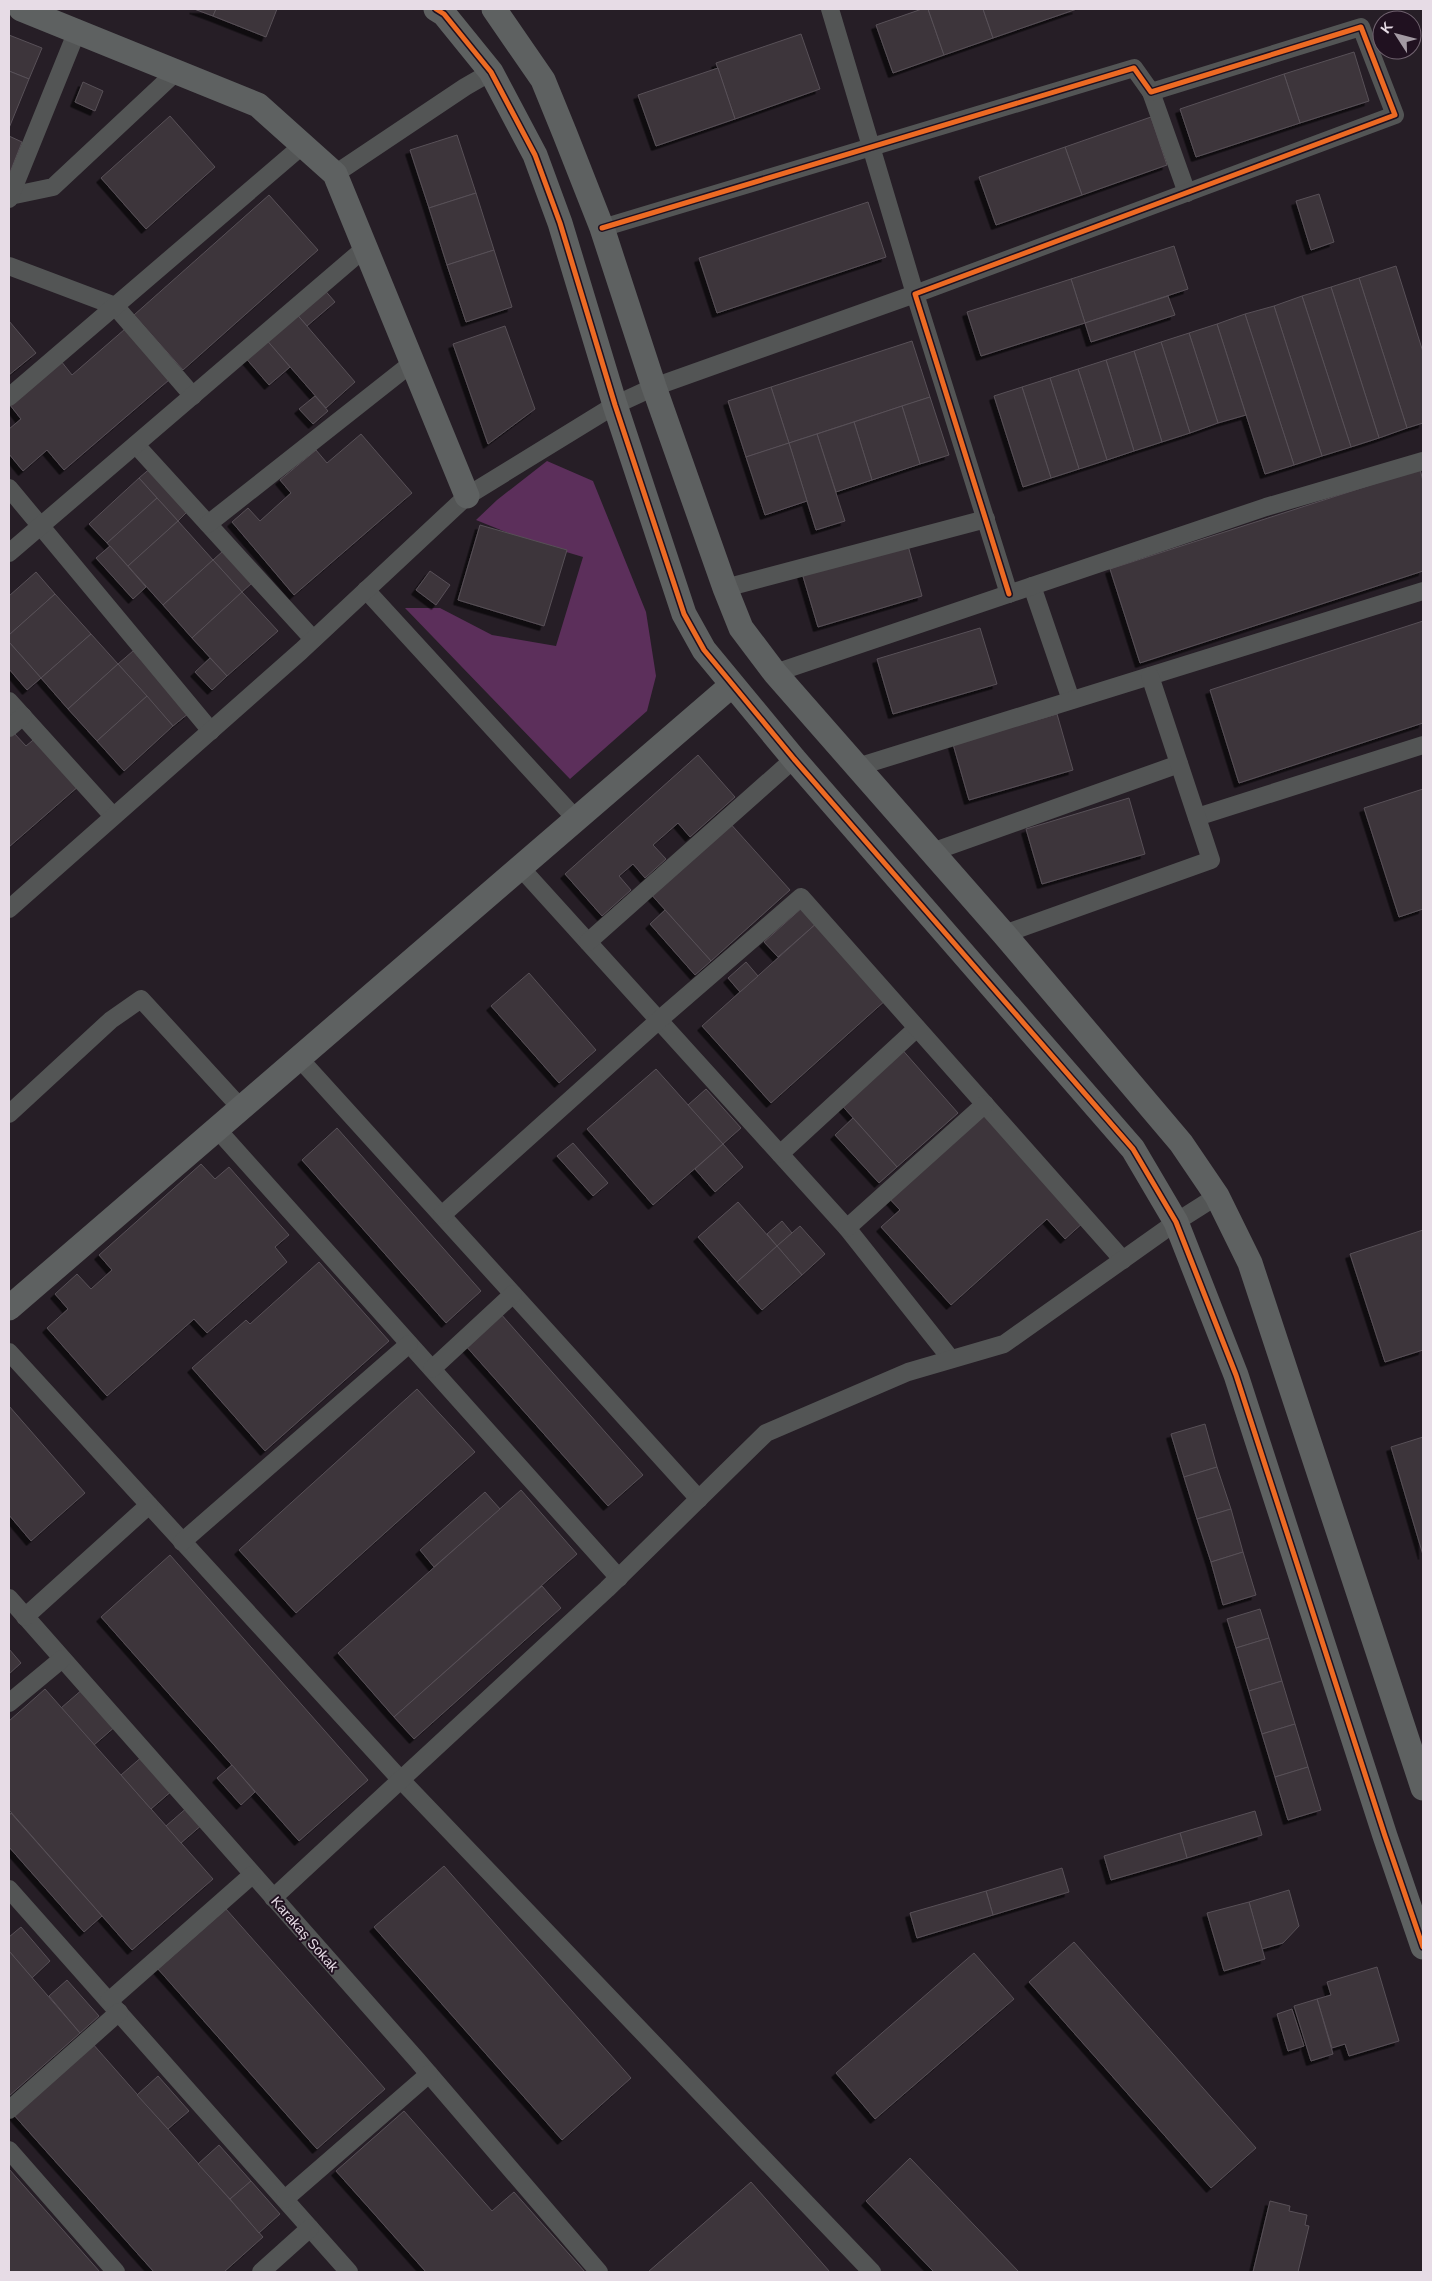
<svg xmlns="http://www.w3.org/2000/svg" width="1432" height="2281" viewBox="0 0 1432 2281" font-family="Arial,sans-serif">
  <defs>
    <filter id="shadow"><feDropShadow dx="-4.5" dy="4.5" stdDeviation="0" flood-color="#0009"/></filter>
  </defs>
  <rect width="100%" height="100%" fill="#261e26"/>
  <polygon fill="#5c2f5b" points="547,461 593,481 646,612 656,676 647,711 570,779 405,608 440,608 492,635 556,646 583,557 523,539 476,520 497,500"/>
  <g fill="#3c353b" stroke="#585057" filter="url(#shadow)">
    <polygon points="194,9 216,9 213,16"/>
    <polygon points="216,9 277,9 266,37 213,16"/>
    <polygon points="922,9 928,9 944,55 893,73 876,25"/>
    <polygon points="928,9 983,9 993,38 944,55"/>
    <polygon points="983,9 1077,9 993,38"/>
    <polygon points="801,34 820,89 735,119 716,63"/>
    <polygon points="9,35 42,48 29,79 9,71"/>
    <polygon points="1354,52 1369,101 1300,123 1284,74"/>
    <polygon points="718,68 735,119 656,146 638,95"/>
    <polygon points="9,71 29,79 9,128"/>
    <polygon points="1284,74 1300,123 1196,157 1180,109"/>
    <polygon points="83,82 103,91 95,111 75,102"/>
    <polygon points="170,116 215,167 146,229 101,178"/>
    <polygon points="1151,117 1167,165 1082,195 1065,147"/>
    <polygon points="457,135 476,193 429,208 410,150"/>
    <polygon points="9,136 22,142 9,175"/>
    <polygon points="1065,147 1082,195 996,225 979,177"/>
    <polygon points="476,193 494,250 447,265 429,208"/>
    <polygon points="1319,194 1334,242 1311,250 1296,201"/>
    <polygon points="269,195 318,250 183,370 134,315"/>
    <polygon points="868,202 886,257 717,313 699,258"/>
    <polygon points="1174,246 1188,289 1085,323 1071,279"/>
    <polygon points="494,250 512,307 466,322 447,265"/>
    <polygon points="1396,266 1423,352 1423,423 1407,428 1359,278"/>
    <polygon points="1359,278 1407,428 1379,438 1331,287"/>
    <polygon points="1071,279 1085,323 981,356 967,312"/>
    <polygon points="322,287 335,302 307,326 294,311"/>
    <polygon points="1331,287 1379,438 1351,447 1302,296"/>
    <polygon points="1168,296 1175,315 1091,342 1085,323"/>
    <polygon points="1302,296 1351,447 1322,456 1274,306"/>
    <polygon points="1274,306 1322,456 1294,465 1245,314"/>
    <polygon points="294,311 355,382 326,408 264,337"/>
    <polygon points="1245,314 1294,465 1265,474 1217,324"/>
    <polygon points="9,321 36,353 9,375"/>
    <polygon points="1217,324 1246,415 1218,423 1189,333"/>
    <polygon points="505,326 535,409 488,444 453,344"/>
    <polygon points="125,329 169,380 64,470 47,450 23,471 9,454 9,429 21,419 10,405 61,361 72,375"/>
    <polygon points="1189,333 1218,423 1190,433 1161,342"/>
    <polygon points="264,337 290,367 269,385 243,355"/>
    <polygon points="912,341 930,397 789,443 771,387"/>
    <polygon points="1161,342 1190,433 1162,442 1134,351"/>
    <polygon points="1134,351 1162,442 1134,451 1106,360"/>
    <polygon points="1106,360 1134,451 1107,460 1078,369"/>
    <polygon points="1078,369 1107,460 1079,469 1050,378"/>
    <polygon points="1050,378 1079,469 1051,478 1022,387"/>
    <polygon points="771,387 789,443 746,457 728,401"/>
    <polygon points="1022,387 1051,478 1023,487 994,396"/>
    <polygon points="315,396 328,411 313,424 299,409"/>
    <polygon points="930,397 949,455 920,464 902,406"/>
    <polygon points="902,406 920,464 872,480 854,422"/>
    <polygon points="854,422 872,480 836,492 817,434"/>
    <polygon points="361,434 412,493 294,595 232,522 248,508 260,521 291,493 280,480 316,450 327,463"/>
    <polygon points="817,434 845,521 816,530 789,443"/>
    <polygon points="789,443 807,501 765,515 746,457"/>
    <polygon points="153,466 191,508 178,521 139,478"/>
    <polygon points="1420,469 1423,481 1423,571 1140,663 1110,569"/>
    <polygon points="139,478 157,498 107,543 89,524"/>
    <polygon points="157,498 178,521 128,566 107,543"/>
    <polygon points="178,521 213,560 163,605 128,566"/>
    <polygon points="480,525 567,550 544,626 458,600"/>
    <polygon points="907,542 922,596 818,627 802,573"/>
    <polygon points="110,546 146,587 133,599 96,558"/>
    <polygon points="223,551 252,583 242,592 213,560"/>
    <polygon points="213,560 242,592 192,638 163,605"/>
    <polygon points="430,571 450,585 436,605 416,590"/>
    <polygon points="36,572 55,594 9,635 9,596"/>
    <polygon points="242,592 278,631 227,676 192,638"/>
    <polygon points="55,594 91,634 41,678 9,642 9,635"/>
    <polygon points="1423,621 1423,723 1239,783 1210,690"/>
    <polygon points="980,628 997,684 893,714 877,659"/>
    <polygon points="91,634 118,664 68,709 41,678"/>
    <polygon points="9,642 41,678 27,690 9,669"/>
    <polygon points="133,651 189,713 173,726 118,664"/>
    <polygon points="210,658 227,676 212,690 195,672"/>
    <polygon points="118,664 147,696 97,741 68,709"/>
    <polygon points="147,696 173,726 124,771 97,741"/>
    <polygon points="1057,714 1073,770 969,800 953,744"/>
    <polygon points="13,732 26,746 38,736 80,785 9,847 9,736"/>
    <polygon points="698,755 735,797 690,837 678,823 653,845 666,859 645,878 633,864 619,876 631,890 602,916 565,874"/>
    <polygon points="1423,789 1423,909 1399,917 1364,808"/>
    <polygon points="1129,798 1145,854 1042,884 1026,829"/>
    <polygon points="728,821 790,890 711,961 649,892"/>
    <polygon points="804,906 818,922 778,957 764,942"/>
    <polygon points="665,910 711,961 695,975 650,924"/>
    <polygon points="818,922 887,999 771,1103 702,1026"/>
    <polygon points="746,962 758,976 740,992 728,978"/>
    <polygon points="529,973 596,1050 559,1083 491,1006"/>
    <polygon points="899,1046 958,1113 897,1167 838,1101"/>
    <polygon points="656,1069 723,1144 653,1205 587,1129"/>
    <polygon points="706,1089 741,1128 723,1144 688,1105"/>
    <polygon points="985,1109 1085,1221 1065,1239 1047,1219 951,1305 881,1227 900,1210 887,1196"/>
    <polygon points="853,1118 897,1167 879,1183 835,1135"/>
    <polygon points="337,1128 481,1291 446,1323 302,1160"/>
    <polygon points="573,1143 608,1183 593,1196 557,1156"/>
    <polygon points="723,1144 743,1167 715,1192 695,1169"/>
    <polygon points="201,1164 215,1179 229,1167 289,1235 275,1247 287,1262 207,1333 194,1319 107,1396 47,1328 68,1309 55,1294 77,1274 91,1289 112,1270 99,1255"/>
    <polygon points="738,1202 777,1246 737,1282 698,1237"/>
    <polygon points="782,1221 792,1233 777,1246 767,1234"/>
    <polygon points="800,1226 825,1254 802,1275 777,1246"/>
    <polygon points="1423,1230 1423,1350 1385,1362 1350,1254"/>
    <polygon points="777,1246 802,1275 762,1310 737,1282"/>
    <polygon points="319,1262 389,1341 265,1451 192,1368 246,1320 250,1324"/>
    <polygon points="500,1313 643,1475 608,1506 465,1345"/>
    <polygon points="417,1389 475,1452 296,1613 239,1550"/>
    <polygon points="9,1406 85,1493 31,1541 9,1515"/>
    <polygon points="1205,1424 1217,1467 1184,1477 1171,1434"/>
    <polygon points="1423,1437 1423,1555 1391,1447"/>
    <polygon points="1217,1467 1231,1509 1197,1519 1184,1477"/>
    <polygon points="521,1490 577,1554 394,1717 338,1653"/>
    <polygon points="485,1492 500,1509 434,1567 420,1550"/>
    <polygon points="1231,1509 1243,1552 1211,1562 1197,1519"/>
    <polygon points="1243,1552 1256,1595 1223,1605 1211,1562"/>
    <polygon points="170,1555 368,1780 299,1841 101,1617"/>
    <polygon points="542,1586 561,1608 414,1739 394,1717"/>
    <polygon points="1260,1609 1269,1638 1236,1648 1227,1619"/>
    <polygon points="1269,1638 1282,1681 1249,1691 1236,1648"/>
    <polygon points="9,1649 21,1663 9,1674"/>
    <polygon points="1282,1681 1295,1724 1262,1734 1249,1691"/>
    <polygon points="84,1688 117,1725 94,1745 61,1708"/>
    <polygon points="45,1689 213,1879 132,1950 9,1810 9,1721"/>
    <polygon points="1295,1724 1308,1767 1275,1777 1262,1734"/>
    <polygon points="144,1755 174,1789 151,1809 121,1775"/>
    <polygon points="232,1765 255,1792 241,1805 217,1778"/>
    <polygon points="1308,1767 1321,1810 1288,1820 1275,1777"/>
    <polygon points="189,1806 204,1823 181,1843 166,1826"/>
    <polygon points="1255,1811 1262,1835 1187,1858 1180,1833"/>
    <polygon points="11,1813 102,1916 84,1932 9,1847 9,1816"/>
    <polygon points="1180,1833 1187,1858 1111,1880 1104,1856"/>
    <polygon points="444,1866 631,2078 562,2140 374,1927"/>
    <polygon points="1062,1868 1069,1892 993,1915 986,1891"/>
    <polygon points="1289,1890 1299,1926 1283,1943 1262,1949 1249,1902"/>
    <polygon points="986,1891 993,1915 917,1938 910,1913"/>
    <polygon points="1249,1902 1265,1959 1224,1971 1207,1913"/>
    <polygon points="226,1909 385,2089 317,2149 158,1969"/>
    <polygon points="21,1927 50,1961 32,1978 9,1951 9,1937"/>
    <polygon points="1074,1942 1256,2148 1211,2188 1029,1982"/>
    <polygon points="9,1951 80,2033 9,2096"/>
    <polygon points="974,1953 1014,1999 875,2119 836,2073"/>
    <polygon points="1377,1967 1399,2041 1349,2056 1345,2044 1332,2048 1317,1999 1331,1995 1327,1982"/>
    <polygon points="67,1980 99,2016 80,2033 49,1996"/>
    <polygon points="1317,1999 1333,2054 1311,2061 1294,2006"/>
    <polygon points="1292,2009 1304,2046 1288,2051 1277,2014"/>
    <polygon points="92,2043 263,2237 224,2272 154,2272 13,2114"/>
    <polygon points="158,2076 189,2111 168,2129 137,2095"/>
    <polygon points="404,2111 492,2211 514,2192 585,2272 426,2272 336,2171"/>
    <polygon points="219,2145 251,2181 230,2199 198,2164"/>
    <polygon points="910,2158 1019,2272 934,2272 866,2201"/>
    <polygon points="9,2169 100,2272 9,2272"/>
    <polygon points="251,2181 280,2214 259,2233 230,2199"/>
    <polygon points="751,2182 830,2272 648,2272"/>
    <polygon points="1270,2201 1290,2206 1289,2211 1307,2215 1305,2225 1309,2226 1298,2272 1253,2272"/>
  </g>
  <g fill="none" stroke-linecap="round" stroke-linejoin="round">
    <g stroke="#535555" stroke-width="18">
      <polyline points="1151,92 1187,193"/>
      <polyline points="335,174 465,87 491,72"/>
      <polyline points="10,196 53,187 176,72"/>
      <polyline points="9,199 77,31"/>
      <polyline points="602,228 1134,68 1151,92 1361,27 1395,115 915,294 1009,594"/>
      <polyline points="9,266 115,306 193,396"/>
      <polyline points="9,397 303,145"/>
      <polyline points="136,445 313,639"/>
      <polyline points="9,488 211,731"/>
      <polyline points="208,524 412,363"/>
      <polyline points="9,553 365,248"/>
      <polyline points="1032,586 1071,700"/>
      <polyline points="725,588 986,519"/>
      <polyline points="366,590 576,819"/>
      <polyline points="775,673 1266,507 1423,461"/>
      <polyline points="9,701 113,816"/>
      <polyline points="9,728 23,716"/>
      <polyline points="857,767 1423,591"/>
      <polyline points="1197,817 1423,745"/>
      <polyline points="932,852 1179,764"/>
      <polyline points="520,867 847,1228 951,1359"/>
      <polyline points="9,909 301,651 467,496 615,405 654,387 915,294 830,9"/>
      <polyline points="1004,934 1211,860 1150,676"/>
      <polyline points="588,942 794,759"/>
      <polyline points="298,1057 699,1499"/>
      <polyline points="9,1114 111,1020 141,999 240,1107"/>
      <polyline points="216,1128 619,1578"/>
      <polyline points="780,1154 917,1028"/>
      <polyline points="442,1215 659,1020 801,897 1123,1260"/>
      <polyline points="847,1228 985,1104"/>
      <polyline points="9,1352 401,1780 872,2272"/>
      <polyline points="432,1369 513,1294"/>
      <polyline points="182,1542 409,1344"/>
      <polyline points="9,1598 417,2060 599,2272"/>
      <polyline points="25,1617 149,1505"/>
      <polyline points="9,1703 62,1659"/>
      <polyline points="9,1889 349,2272"/>
      <polyline points="273,1898 607,1589 766,1433 908,1372 1004,1344 1176,1222 1217,1196"/>
      <polyline points="109,2001 252,1875"/>
      <polyline points="9,2110 119,2012"/>
      <polyline points="9,2150 116,2272"/>
      <polyline points="285,2199 429,2074"/>
      <polyline points="261,2272 310,2228"/>
    </g>
    <g stroke="#5e6161" stroke-width="25">
      <polyline points="21,9 258,105 335,174 467,496"/>
      <polyline points="436,9 444,14 491,72 535,155 560,223 615,405 684,614 704,650 794,759 1133,1149 1176,1222 1236,1375 1385,1836 1423,1947"/>
      <polyline points="494,9 543,80 565,134 602,228 654,387 725,588 741,628 775,673 1004,934 1181,1143 1217,1196 1250,1263 1423,1788"/>
      <polyline points="9,1308 732,685"/>
    </g>
    <defs>
      <g id="cycleway">
        <polyline points="436,9 444,14 491,72 535,155 560,223 615,405 684,614 704,650 794,759 1133,1149 1176,1222 1236,1375 1385,1836 1423,1947"/>
        <polyline points="602,228 1134,68 1151,92 1361,27 1395,115 915,294 1009,594"/>
      </g>
    </defs>
    <use href="#cycleway" stroke="#201120" stroke-width="8"/>
    <use href="#cycleway" stroke="#ed6a23" stroke-width="5"/>
  </g>
  <g text-anchor="middle" dominant-baseline="central" stroke-width="4" stroke-linejoin="round" paint-order="stroke">
    <g font-size="14" fill="#e7dce6" stroke="#201120">
      <text transform="translate(305 1934) rotate(49)">Karakaş Sokak</text>
    </g>
  </g>
  <rect width="1432" height="2281" fill="none" stroke="#e7dce6" stroke-width="20"/>
  <g transform="translate(1397 35) rotate(306)"><circle r="24" fill="#201120" stroke="#70626f"/>
  <path d="M0-4L9 19L0 12L-9 19Z" fill="#a39aa3"/>
  <text y="-8" font-size="14" font-weight="bold" text-anchor="middle" fill="#e7dce6">K</text>
  </g>
</svg>
